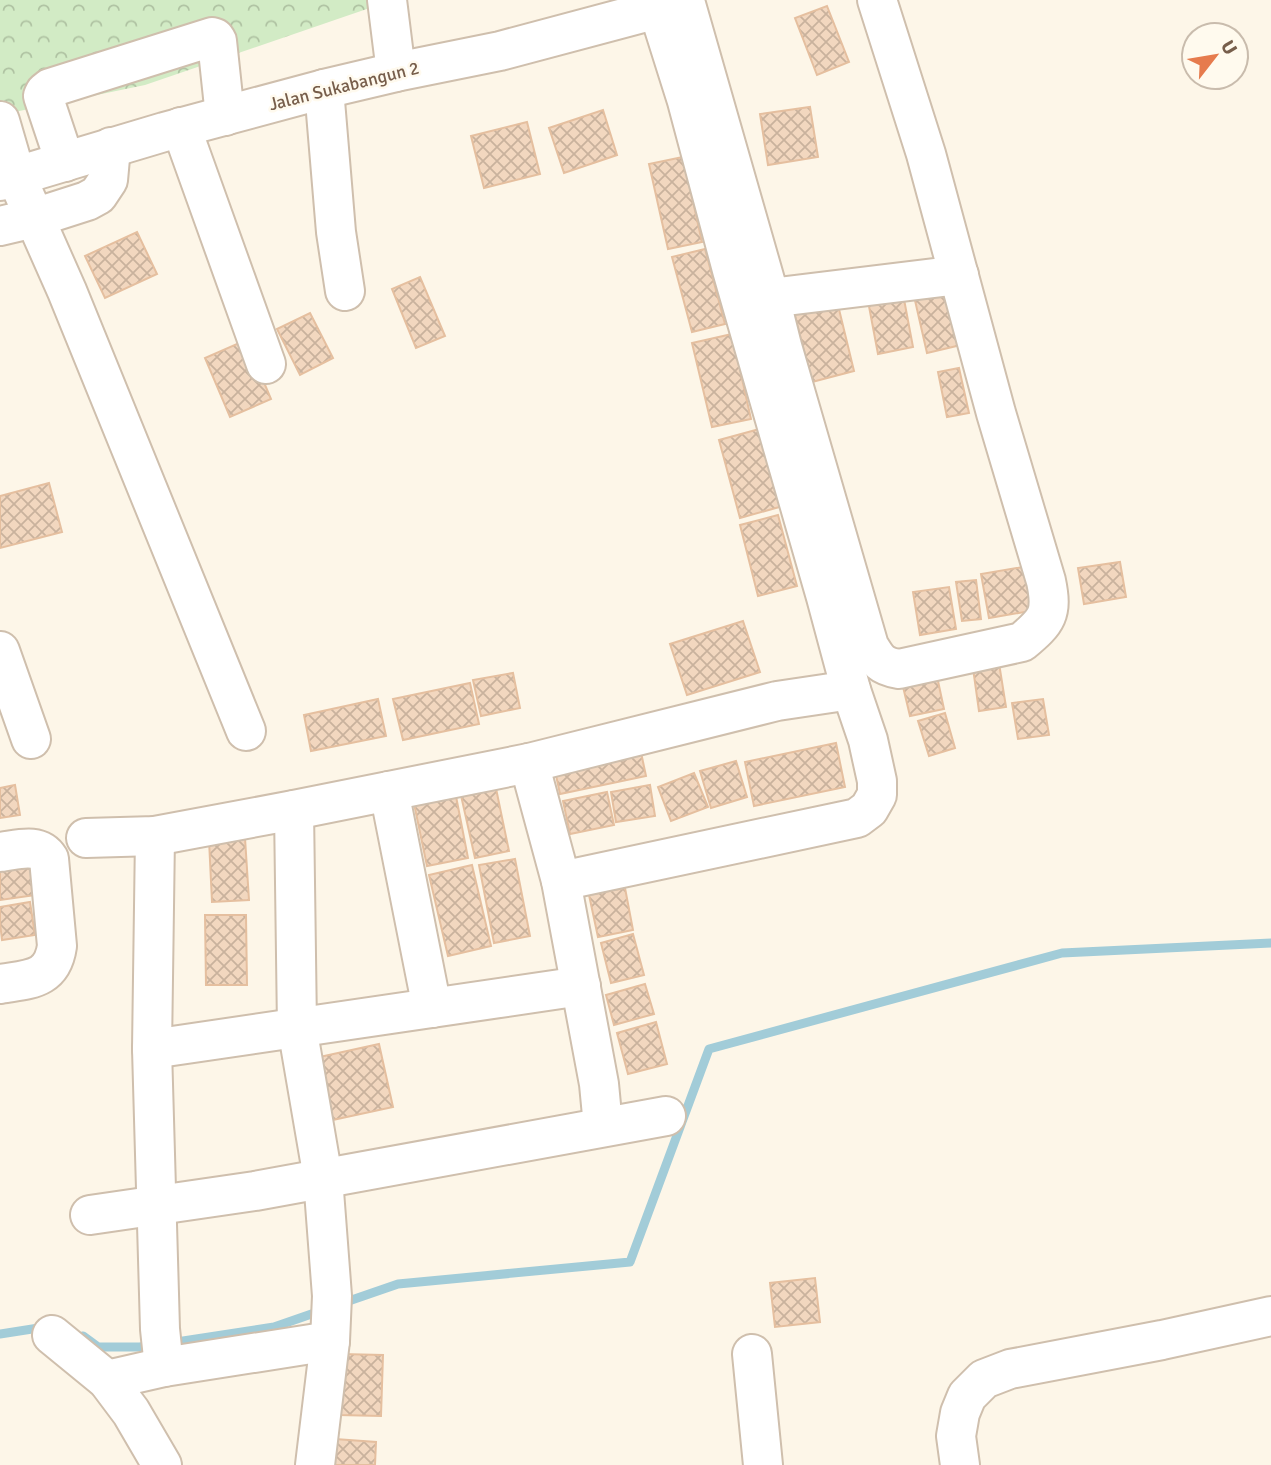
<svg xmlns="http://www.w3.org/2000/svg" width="1271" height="1465" viewBox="0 0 1271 1465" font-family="Signika,sans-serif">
  <defs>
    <pattern id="forest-crowns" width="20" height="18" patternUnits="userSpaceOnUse" patternTransform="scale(1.75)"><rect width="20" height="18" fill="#d2ebc5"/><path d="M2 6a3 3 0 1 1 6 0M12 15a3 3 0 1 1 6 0" fill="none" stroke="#afc2a2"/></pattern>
    <pattern id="building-cross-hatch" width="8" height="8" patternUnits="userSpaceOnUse" patternTransform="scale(1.75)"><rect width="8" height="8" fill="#f2d7bf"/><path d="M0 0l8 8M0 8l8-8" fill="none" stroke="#c9b29d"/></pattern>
  </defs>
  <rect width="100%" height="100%" fill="#fdf6e8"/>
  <polygon fill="url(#forest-crowns)" points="0,0 393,0 145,85 0,115"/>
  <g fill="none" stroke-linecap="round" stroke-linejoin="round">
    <g stroke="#a2ccd8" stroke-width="9">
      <polyline points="340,1304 398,1284 630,1262 709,1049 1062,953 1271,943"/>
      <polyline points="0,1334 45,1327"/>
      <polyline points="83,1336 98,1347 140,1347 152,1345"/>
      <polyline points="170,1343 274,1327 323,1310"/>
    </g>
  </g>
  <g fill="url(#building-cross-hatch)" stroke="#e5bf9f" stroke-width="2">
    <polygon points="827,6 849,62 817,75 795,18"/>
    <polygon points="810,107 818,157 768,165 760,114"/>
    <polygon points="603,110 617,155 564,173 549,128"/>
    <polygon points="527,122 540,174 484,188 471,136"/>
    <polygon points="683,157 702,242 668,249 649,164"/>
    <polygon points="137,232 157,274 105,298 85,256"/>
    <polygon points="705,249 725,324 692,332 672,257"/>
    <polygon points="420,277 445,336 416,348 392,289"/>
    <polygon points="947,289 961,345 927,353 914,296"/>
    <polygon points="903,294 913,347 878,354 868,301"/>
    <polygon points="837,301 854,371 812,382 794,312"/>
    <polygon points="310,313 333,358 300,375 277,329"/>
    <polygon points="732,334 751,419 712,427 692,343"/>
    <polygon points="246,340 271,399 230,417 205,358"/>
    <polygon points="959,368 969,413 947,417 938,372"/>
    <polygon points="763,428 783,506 740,518 719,440"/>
    <polygon points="49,483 62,532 0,548 0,496"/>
    <polygon points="778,515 797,586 758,596 740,525"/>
    <polygon points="1120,562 1126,597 1084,604 1078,568"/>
    <polygon points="1029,566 1036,610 989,618 981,574"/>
    <polygon points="976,580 981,619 962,621 956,582"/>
    <polygon points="949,587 956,629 920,635 913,592"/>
    <polygon points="743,621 760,672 687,695 670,644"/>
    <polygon points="998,657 1006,707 979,711 972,661"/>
    <polygon points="935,667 944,709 910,716 900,674"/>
    <polygon points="513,673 520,708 481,716 473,680"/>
    <polygon points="470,683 479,724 403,740 393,699"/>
    <polygon points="378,699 386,736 311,751 304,715"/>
    <polygon points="1043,699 1049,735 1018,739 1012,703"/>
    <polygon points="945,713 955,748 929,756 918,721"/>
    <polygon points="639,743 646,776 560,794 553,761"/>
    <polygon points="836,743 845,787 754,806 745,762"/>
    <polygon points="736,761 747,797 711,808 700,771"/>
    <polygon points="694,773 708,807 671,821 658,787"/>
    <polygon points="493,774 509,851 475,858 458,782"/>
    <polygon points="15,785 20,815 0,818 0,788"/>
    <polygon points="650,785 655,816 616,822 611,792"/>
    <polygon points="454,786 468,858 427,866 412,794"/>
    <polygon points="607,792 614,825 570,834 563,801"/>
    <polygon points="245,838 249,900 212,902 209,840"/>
    <polygon points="515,859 530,936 494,943 479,865"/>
    <polygon points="30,861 36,895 0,900 0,865"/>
    <polygon points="472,865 491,946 448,956 429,875"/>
    <polygon points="625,888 633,930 598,937 589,895"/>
    <polygon points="30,902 35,935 2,940 0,923 0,907"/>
    <polygon points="205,915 246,915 247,985 206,985"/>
    <polygon points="633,934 644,975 611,983 601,943"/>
    <polygon points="645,984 654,1014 614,1025 606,995"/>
    <polygon points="656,1022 667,1064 628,1074 617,1033"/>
    <polygon points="379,1044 393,1107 328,1121 315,1058"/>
    <polygon points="815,1278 820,1322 775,1327 770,1283"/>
    <polygon points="341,1354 383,1355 381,1416 339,1415"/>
    <polygon points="335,1439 376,1442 375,1465 333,1465"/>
  </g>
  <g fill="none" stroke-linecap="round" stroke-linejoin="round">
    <defs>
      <g id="minor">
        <polyline points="387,0 396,72"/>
        <path d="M 685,1 L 770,298 L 782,346 L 869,646 C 878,661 881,666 899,669 L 1022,642 C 1047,621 1053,614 1046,581 L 996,413 L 926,154 L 877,0"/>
        <polyline points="324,89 336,232 345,291"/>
        <polyline points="0,121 16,176 67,291 246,731"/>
        <polyline points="181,127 266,364"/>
        <polyline points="65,162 43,96 45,92 50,88 212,37 215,38 217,41 225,116"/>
        <polyline points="0,181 164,132 324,89 396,72 500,51 684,2"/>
        <polyline points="0,226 34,218 87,201 98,195 108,180 111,147"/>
        <polyline points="770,298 959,275"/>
        <polyline points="0,651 31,739"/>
        <polyline points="529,763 561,881 599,1084 603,1126"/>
        <polyline points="389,791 432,1008"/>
        <polyline points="294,810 297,1027 323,1178 332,1296 330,1341 315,1465"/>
        <polyline points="155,836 152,1049 160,1329 164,1367"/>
        <polyline points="86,838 155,836 294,810 529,763 777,701 851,690"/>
        <path d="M 0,852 C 17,850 39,842 49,859 L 57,946 C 52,981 28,979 0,984"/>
        <polyline points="561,881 857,818 869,809 877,795 877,781 868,740 851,690 826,597 732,270 687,101 658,9"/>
        <polyline points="152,1049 581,986"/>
        <polyline points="90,1215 255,1191 666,1116"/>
        <polyline points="52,1335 107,1380 131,1412 162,1465"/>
        <polyline points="752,1354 763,1465"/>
        <polyline points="107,1380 164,1367 330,1341"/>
        <polyline points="960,1465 956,1436 960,1413 967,1396 984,1379 1010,1369 1162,1340 1271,1316"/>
      </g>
    </defs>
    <use href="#minor" stroke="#cfbfad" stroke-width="42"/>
    <use href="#minor" stroke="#fff" stroke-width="38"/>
  </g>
  <g text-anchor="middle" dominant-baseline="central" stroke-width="5" stroke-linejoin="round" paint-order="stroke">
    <g font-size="18" fill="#775e4b" stroke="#fffaee">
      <text transform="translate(344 86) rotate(-14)">Jalan Sukabangun 2</text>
    </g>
  </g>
  <g transform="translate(1215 56) rotate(59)"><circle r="33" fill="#fffaee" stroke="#c9bcad" stroke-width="2"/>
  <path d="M0-5L12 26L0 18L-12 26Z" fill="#e67b4d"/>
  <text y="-10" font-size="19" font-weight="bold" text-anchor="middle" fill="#775e4b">U</text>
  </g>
</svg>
